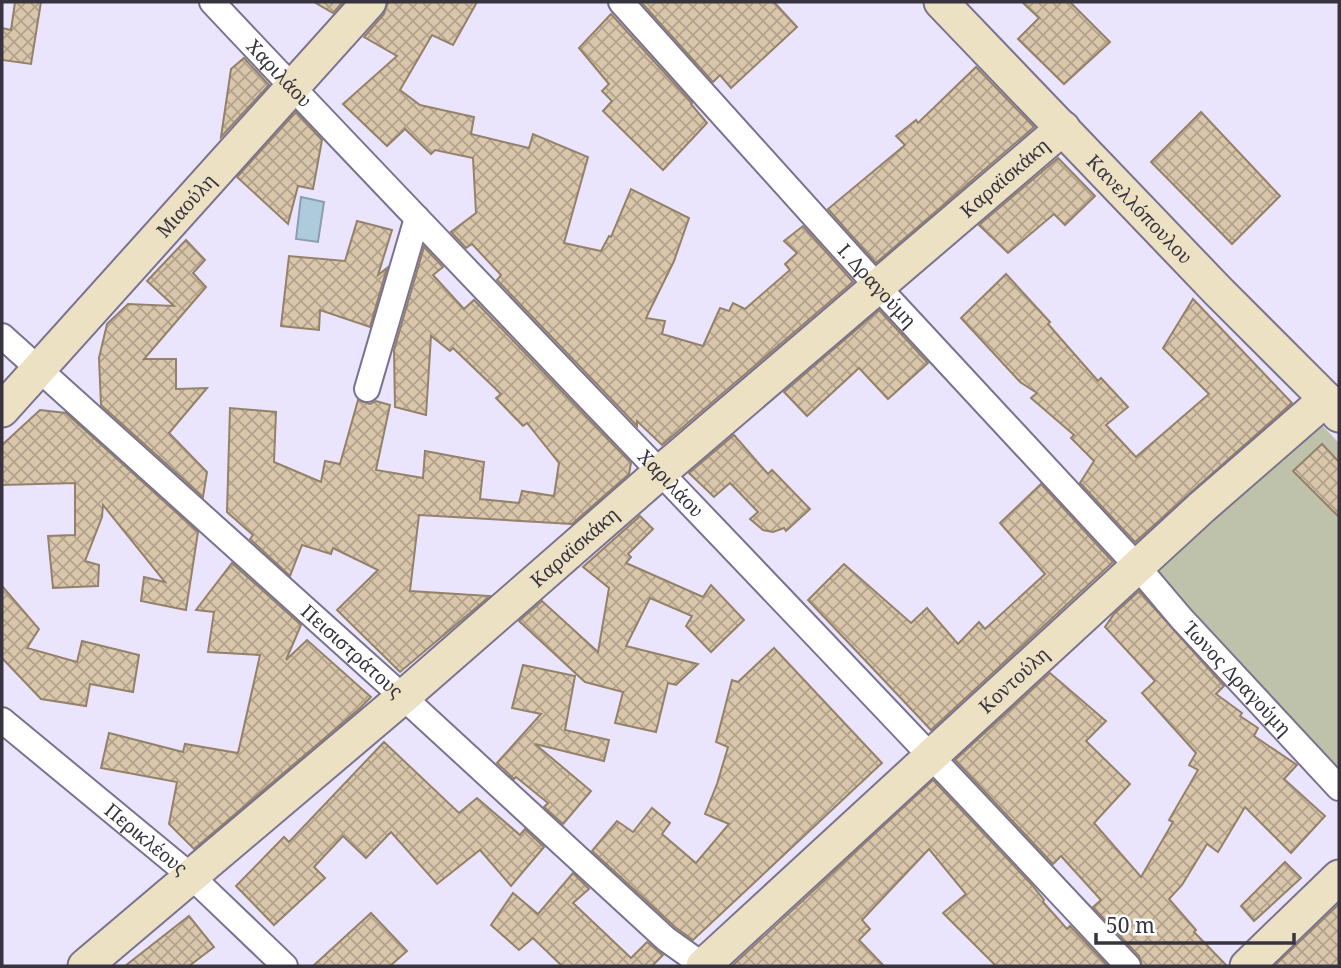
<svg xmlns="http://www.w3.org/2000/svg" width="1341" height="968" viewBox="0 0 1341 968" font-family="'Noto Serif',serif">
  <defs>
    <pattern id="building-cross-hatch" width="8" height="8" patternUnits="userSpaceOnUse" patternTransform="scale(1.75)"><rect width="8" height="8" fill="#d9c6ab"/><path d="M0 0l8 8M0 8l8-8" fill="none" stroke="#b1a28d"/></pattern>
  </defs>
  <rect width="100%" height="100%" fill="#eae5fd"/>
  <polygon fill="#bfc2aa" points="1321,424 1339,443 1339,777 1155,573"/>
  <polygon fill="#adcbdc" stroke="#8a9ead" stroke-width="2" points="301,197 324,202 318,242 296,239"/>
  <g fill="url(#building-cross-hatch)" stroke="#938269" stroke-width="2">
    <polygon points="15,2 41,2 31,64 2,60 2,28 11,30"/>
    <polygon points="314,2 343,2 333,13"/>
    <polygon points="388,2 477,2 453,45 432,35 400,90 420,105 474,117 471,134 529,148 533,134 588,157 564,243 601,251 609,236 611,237 631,189 689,218 674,261 646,318 665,321 662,334 703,346 720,308 729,311 733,303 745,309 790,270 785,264 797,253 784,241 803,226 853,282 662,445 637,421 637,426 497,280 501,275 472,244 466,248 451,232 476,213 473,158 435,150 431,154 405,129 387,146 343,104 397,56 364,37 384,14"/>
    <polygon points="641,2 774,2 797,27 731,88 720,75 713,82"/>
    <polygon points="1022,2 1070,2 1110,42 1064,84 1018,39 1039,18"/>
    <polygon points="611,14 692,103 691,104 707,123 663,170 603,111 612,101 602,91 609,84 579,48"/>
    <polygon points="244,58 269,85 221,137 231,69"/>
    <polygon points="976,67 1034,127 876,263 828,209 905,145 896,136 916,120 918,123"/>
    <polygon points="296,112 322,140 313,189 298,186 288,224 237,177"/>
    <polygon points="1201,112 1280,196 1232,244 1151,162"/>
    <polygon points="1058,158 1095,196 1065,225 1054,214 1008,253 979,225"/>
    <polygon points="357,221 392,230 378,275 387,268 370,327 320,310 319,330 281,326 289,256 345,261"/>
    <polygon points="186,240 205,260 193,273 206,287 144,359 176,359 176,389 207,388 169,433 207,472 203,497 101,405 99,358 107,324 128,304 174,306 147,281"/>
    <polygon points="424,247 443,267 433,275 464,309 474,300 631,463 629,474 572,524 419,515 410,591 490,596 400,672 337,610 378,570 333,548 331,554 302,545 290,576 250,539 253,535 227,512 230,408 276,412 274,462 321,482 325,461 340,464 358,400 370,404 376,401 390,405 376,470 423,478 425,451 484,462 480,499 519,503 522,491 554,496 559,463 527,423 523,426 496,398 501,394 453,348 450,351 431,336 426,415 395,407 394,350"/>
    <polygon points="1006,274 1050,322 1048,324 1098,381 1101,378 1128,407 1106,425 1136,457 1209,394 1163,348 1193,299 1292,403 1135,542 1080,483 1094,461 1071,438 1074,435 1031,398 1037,393 1020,382 961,318"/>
    <polygon points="879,310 928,363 888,399 859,368 807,416 784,392"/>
    <polygon points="40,410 66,413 198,532 186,610 141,601 144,577 165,582 103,505 102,517 85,561 99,565 98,586 53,588 48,536 75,535 75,483 2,485 2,445"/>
    <polygon points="734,435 768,474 772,470 810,509 786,531 784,528 773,532 763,530 750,519 758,512 730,483 714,497 689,473"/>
    <polygon points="1322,444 1339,462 1339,517 1293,471"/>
    <polygon points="1041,484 1113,562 931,730 808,600 844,564 911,623 927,608 958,644 979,622 985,629 1045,574 1000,523"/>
    <polygon points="640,516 653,529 628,554 631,557 626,563 703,597 711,585 744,620 711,652 686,626 692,616 650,598 626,646 698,664 676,685 668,683 656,732 615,723 623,692 585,682 519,621 542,601 598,652 609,588 583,567"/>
    <polygon points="232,563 301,625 286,660 307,640 371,697 359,709 194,849 169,824 177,782 101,768 109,733 183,752 185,744 238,753 260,655 208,652 214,612 196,610"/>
    <polygon points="2,586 39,629 27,648 77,662 82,641 139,655 133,692 90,684 86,706 41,699 2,658"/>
    <polygon points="1139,591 1224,686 1216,694 1242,713 1240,716 1258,728 1254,736 1297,765 1284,779 1325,816 1291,853 1245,807 1218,852 1207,844 1182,885 1169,899 1196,930 1194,932 1227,966 1142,966 1139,956 1093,907 1101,900 1061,856 1053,864 955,760 1050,673 1106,721 1086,741 1130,784 1094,823 1141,877 1173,822 1169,820 1198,770 1189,765 1196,753 1142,693 1155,681 1105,627 1114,614"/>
    <polygon points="774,648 882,763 693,940 675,927 592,851 617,821 633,832 652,808 670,823 662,834 696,863 729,824 705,814 717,784 728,747 716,742 732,680 738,682"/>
    <polygon points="523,665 575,676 565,730 609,740 604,761 535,744 591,791 563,824 544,807 548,803 516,777 514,779 497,763 541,714 512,708"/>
    <polygon points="384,742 459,813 477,798 520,835 525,829 544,847 511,886 480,850 437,884 391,832 366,858 343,836 314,867 325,878 274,925 236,886 284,837 289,842"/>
    <polygon points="933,780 1032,885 1044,900 1043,902 1067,929 1070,926 1108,966 996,966 943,913 966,894 929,849 862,920 870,929 859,940 884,966 732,966"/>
    <polygon points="1285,862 1301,878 1254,921 1241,906"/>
    <polygon points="573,873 589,889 573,903 631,958 647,942 663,955 652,966 562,966 533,938 519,950 491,925 513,893 538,914"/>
    <polygon points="1339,904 1339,966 1274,966"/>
    <polygon points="371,913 407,951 390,966 313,966"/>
    <polygon points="189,916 214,947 189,966 125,966"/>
  </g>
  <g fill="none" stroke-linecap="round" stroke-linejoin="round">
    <defs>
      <g id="street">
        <path id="s1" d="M 212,2 C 516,325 826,641 1128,966"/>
        <path id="s2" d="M 621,2 L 878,287 L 1137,566 L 1181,618 L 1339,788"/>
        <path id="s3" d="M 2,336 L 403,697 L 666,939 L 704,966"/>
        <polyline points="367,389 417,218"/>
        <path id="s4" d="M 2,720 L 192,877 L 285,966"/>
      </g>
      <g id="secondary">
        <path id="s5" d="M 941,2 L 1218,291 L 1326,399 L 1339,415"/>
        <path id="s6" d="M 2,410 L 369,2"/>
        <path id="s7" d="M 85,966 L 403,697 L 649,482 L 1063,128"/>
        <path id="s8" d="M 703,966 L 1202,507 L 1326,399"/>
        <polyline points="1247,966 1339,877"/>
      </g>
    </defs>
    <use href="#street" stroke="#7a738f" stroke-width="28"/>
    <use href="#secondary" stroke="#7a738f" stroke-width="37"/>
    <use href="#street" stroke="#fff" stroke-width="24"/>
    <use href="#secondary" stroke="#ede1c4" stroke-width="33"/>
  </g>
  <g text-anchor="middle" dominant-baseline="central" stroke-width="5" stroke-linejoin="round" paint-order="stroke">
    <g font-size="19" fill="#373440" stroke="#fff">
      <text stroke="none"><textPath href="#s1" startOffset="98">Χαριλάου</textPath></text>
      <text stroke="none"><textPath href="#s7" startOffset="1211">Καραϊσκάκη</textPath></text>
      <text stroke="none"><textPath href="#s6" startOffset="275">Μιαούλη</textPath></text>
      <text stroke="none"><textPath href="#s5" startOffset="287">Κανελλόπουλου</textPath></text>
      <text stroke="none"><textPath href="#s2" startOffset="382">Ι. Δραγούμη</textPath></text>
      <text stroke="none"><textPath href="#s1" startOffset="665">Χαριλάου</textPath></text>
      <text stroke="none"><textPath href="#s7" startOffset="644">Καραϊσκάκη</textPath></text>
      <text stroke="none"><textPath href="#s3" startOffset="471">Πεισιστράτους</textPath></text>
      <text stroke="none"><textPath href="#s2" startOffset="915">Ίωνος Δραγούμη</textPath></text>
      <text stroke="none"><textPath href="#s8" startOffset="422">Κοντούλη</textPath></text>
      <text stroke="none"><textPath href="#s4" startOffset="187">Περικλέους</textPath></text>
    </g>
  </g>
  <rect width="1341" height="968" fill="none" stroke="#373440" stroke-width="7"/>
  <path d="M1096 933v10h198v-10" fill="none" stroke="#373440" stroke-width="3.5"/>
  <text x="1106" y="933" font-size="21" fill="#373440" stroke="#ffffff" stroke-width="5" paint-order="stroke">50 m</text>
</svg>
